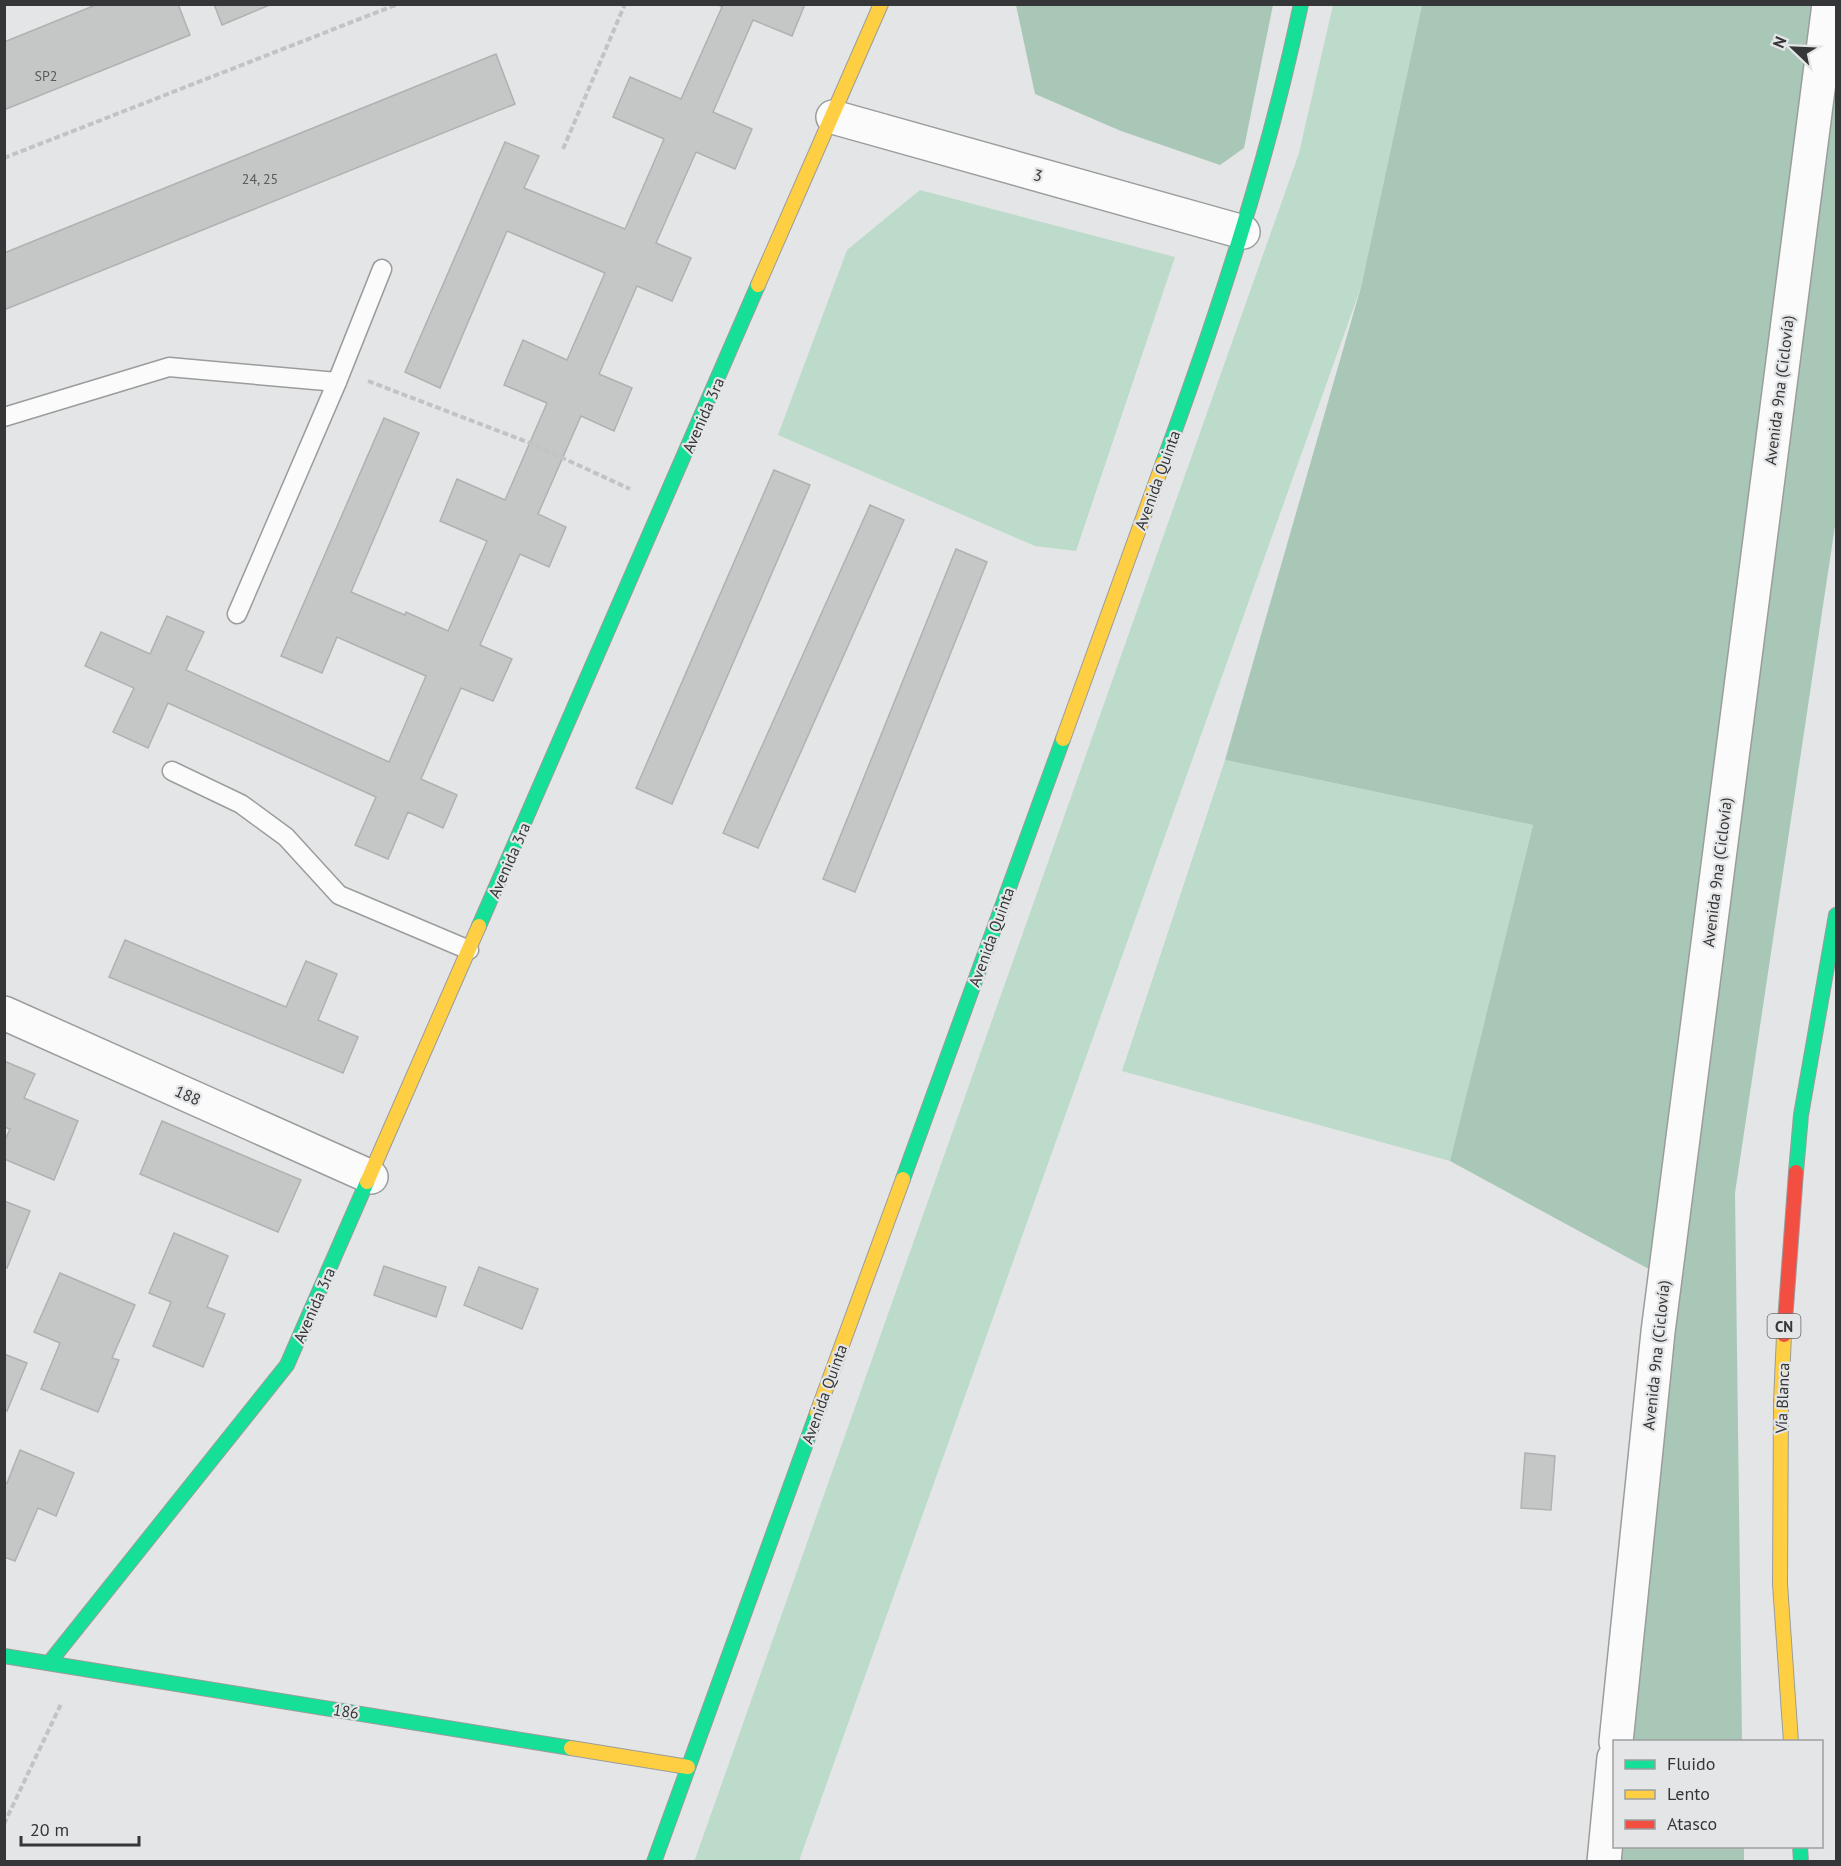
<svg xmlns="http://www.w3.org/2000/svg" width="1841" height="1866" viewBox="0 0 1841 1866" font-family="'PT Sans',sans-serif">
  <rect width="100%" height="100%" fill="#e4e5e6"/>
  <g fill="#bddbca">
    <polygon points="1333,5 1422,5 1361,287 799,1861 694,1862 1299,153"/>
    <polygon points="920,190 1175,257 1076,551 1035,546 778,435 847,250"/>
    <polygon points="1225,760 1533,825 1450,1161 1122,1071"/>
  </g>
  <g fill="#a9c7b7">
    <polygon points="1016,5 1273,5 1244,148 1220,165 1121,131 1035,94"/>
    <polygon points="1422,5 1836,5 1836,519 1735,1193 1742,1741 1614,1742 1614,1846 1744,1847 1744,1861 1598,1861 1669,1280 1450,1161 1533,825 1225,760 1361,287"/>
  </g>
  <g fill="#c5c6c6" stroke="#b0b1b1" stroke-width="1.5">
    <polygon points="98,4 178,4 190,35 4,110 4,42"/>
    <polygon points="214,4 272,4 222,25"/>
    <polygon points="717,4 805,4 792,36 753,20 713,112 752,129 735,169 696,152 656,243 691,258 672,301 637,286 599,374 632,388 614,431 581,416 538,514 566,527 549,567 520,554 480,645 512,659 493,701 461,688 421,779 457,795 443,828 408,812 388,859 355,845 376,797 168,703 148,748 113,732 134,688 85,666 101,632 150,654 167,616 204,632 186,670 389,762 426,676 337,637 322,673 281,656 384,418 419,433 351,592 405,615 406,612 448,631 487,541 440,521 457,479 505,500 547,403 504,385 523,340 567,360 605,273 507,231 440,388 405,372 505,142 539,156 524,188 625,229 664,139 613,117 630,77 681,99 722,7"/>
    <polygon points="496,54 515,104 4,310 4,253"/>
    <polygon points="774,470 810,485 672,804 636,788"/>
    <polygon points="870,505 904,520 758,848 723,833"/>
    <polygon points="956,549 987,562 855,892 823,879"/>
    <polygon points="125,940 286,1007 306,961 337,974 318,1020 358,1037 343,1073 109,977"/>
    <polygon points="4,1061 35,1074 24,1098 78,1121 54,1180 4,1159 4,1142 10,1129 4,1127"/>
    <polygon points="162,1121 301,1180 278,1232 140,1174"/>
    <polygon points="4,1201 30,1211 7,1268 4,1267"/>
    <polygon points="174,1233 228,1256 207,1307 225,1314 203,1367 153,1346 171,1302 149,1293"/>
    <polygon points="384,1266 446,1287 436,1317 374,1295"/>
    <polygon points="479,1267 538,1289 522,1329 464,1305"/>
    <polygon points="60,1273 135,1305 112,1358 119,1360 98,1412 41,1389 60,1343 34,1332"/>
    <polygon points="4,1354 27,1363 7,1411 4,1410"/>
    <polygon points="20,1450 74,1473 56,1516 38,1508 15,1561 4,1557 4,1482 7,1483"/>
    <polygon points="1525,1453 1555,1456 1551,1510 1521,1508"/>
  </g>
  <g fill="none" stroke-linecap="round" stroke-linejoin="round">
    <defs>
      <g id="lane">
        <polyline points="4,417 169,367 337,382"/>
        <polyline points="237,614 337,382 382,269"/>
        <polyline points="172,771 241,804 286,837 339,895 469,950"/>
      </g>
      <g id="street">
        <polyline points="833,117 1243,232"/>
        <polyline points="4,1013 371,1177"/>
        <polyline points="1616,1742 1658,1332 1829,4"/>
        <polyline points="1604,1862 1614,1758"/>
      </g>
      <g id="fast">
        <path d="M 1163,463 C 1218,313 1268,161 1301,4"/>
        <polyline points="479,926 758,285"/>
        <polyline points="1796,1172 1801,1115 1836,915"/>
        <polyline points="903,1179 1063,739"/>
        <polyline points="4,1656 571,1748"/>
        <polyline points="49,1663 287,1365 367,1182"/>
        <polyline points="1800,1846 1801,1862"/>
        <polyline points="654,1862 817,1413"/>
      </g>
      <g id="slow">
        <polyline points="758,285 881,4"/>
        <polyline points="1063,739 1163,463"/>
        <polyline points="367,1182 479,926"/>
        <polyline points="1784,1335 1781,1402 1780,1584 1791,1742"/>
        <polyline points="817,1413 903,1179"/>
        <polyline points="571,1748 688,1767"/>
      </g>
      <polyline id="jam" points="1784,1335 1796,1172"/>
    </defs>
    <use href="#lane" stroke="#9b9c9c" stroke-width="21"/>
    <use href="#street" stroke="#9b9c9c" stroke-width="36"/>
    <use href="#fast" stroke="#9b9c9c" stroke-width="16"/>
    <use href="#slow" stroke="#9b9c9c" stroke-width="16"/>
    <use href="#jam" stroke="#9b9c9c" stroke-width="16"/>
    <g stroke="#c3c3c4" stroke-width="4" stroke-dasharray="6 3" stroke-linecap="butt">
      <polyline points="563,149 625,4"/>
      <polyline points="4,158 398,4"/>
      <polyline points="368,381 530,443 630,489"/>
      <polyline points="4,1824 61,1704"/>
    </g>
    <use href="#lane" stroke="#fbfbfb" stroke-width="18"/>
    <use href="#street" stroke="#fbfbfb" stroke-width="33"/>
    <use href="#fast" stroke="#16e098" stroke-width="14"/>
    <use href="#slow" stroke="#ffcf43" stroke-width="14"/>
    <use href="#jam" stroke="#f24e42" stroke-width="14"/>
  </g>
  <g text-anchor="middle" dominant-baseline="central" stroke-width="4.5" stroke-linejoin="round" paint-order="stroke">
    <g font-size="14" fill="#595a5b">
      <text x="46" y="76">SP2</text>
      <text x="260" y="179">24, 25</text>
    </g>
    <rect fill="#e3e5e7" stroke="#696a6c" stroke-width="1.5" x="1767.5" y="1314" width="33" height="24" rx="4.5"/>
    <g font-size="15" font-weight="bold" fill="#353637">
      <text x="1784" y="1326">CN</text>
    </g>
    <g font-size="16" fill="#353637" stroke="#e3e5e7">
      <text transform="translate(1038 175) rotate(16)">3</text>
      <text transform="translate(1779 390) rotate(-83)">Avenida 9na (Ciclovía)</text>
      <text transform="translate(703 415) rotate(-66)">Avenida 3ra</text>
      <text transform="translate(1157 480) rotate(-70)">Avenida Quinta</text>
      <text transform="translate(509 860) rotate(-66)">Avenida 3ra</text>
      <text transform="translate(1717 872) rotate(-83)">Avenida 9na (Ciclovía)</text>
      <text transform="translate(991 937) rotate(-70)">Avenida Quinta</text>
      <text transform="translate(188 1095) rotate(24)">188</text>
      <text transform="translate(314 1305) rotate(-66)">Avenida 3ra</text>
      <text transform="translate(1656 1355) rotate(-84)">Avenida 9na (Ciclovía)</text>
      <text transform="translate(824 1394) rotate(-70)">Avenida Quinta</text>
      <text transform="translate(1782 1398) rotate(-88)">Vía Blanca</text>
      <text transform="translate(346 1711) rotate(9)">186</text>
    </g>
  </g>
  <rect width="1841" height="1866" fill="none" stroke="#353637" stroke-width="12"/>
  <rect x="1613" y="1740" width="210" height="108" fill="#e3e5e7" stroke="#9d9fa1" stroke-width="1.5"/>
  <rect x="1625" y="1760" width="30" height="9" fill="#16e098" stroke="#9d9fa1" stroke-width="1.5"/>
  <text x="1667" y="1770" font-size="18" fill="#353637">Fluido</text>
  <rect x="1625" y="1790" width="30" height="9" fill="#ffcf43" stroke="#9d9fa1" stroke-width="1.5"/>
  <text x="1667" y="1800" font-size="18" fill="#353637">Lento</text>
  <rect x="1625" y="1820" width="30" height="9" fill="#f24e42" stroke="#9d9fa1" stroke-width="1.5"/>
  <text x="1667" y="1830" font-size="18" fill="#353637">Atasco</text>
  <g transform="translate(1793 48) rotate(293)" stroke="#e3e5e7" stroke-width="4.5" paint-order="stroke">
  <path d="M0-4.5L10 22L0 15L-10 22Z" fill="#353637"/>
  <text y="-9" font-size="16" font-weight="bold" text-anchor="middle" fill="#353637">N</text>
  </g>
  <path d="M21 1836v9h118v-9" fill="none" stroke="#353637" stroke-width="3"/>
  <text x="30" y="1836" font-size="18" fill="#353637" stroke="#e3e5e7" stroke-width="4.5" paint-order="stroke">20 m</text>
</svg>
